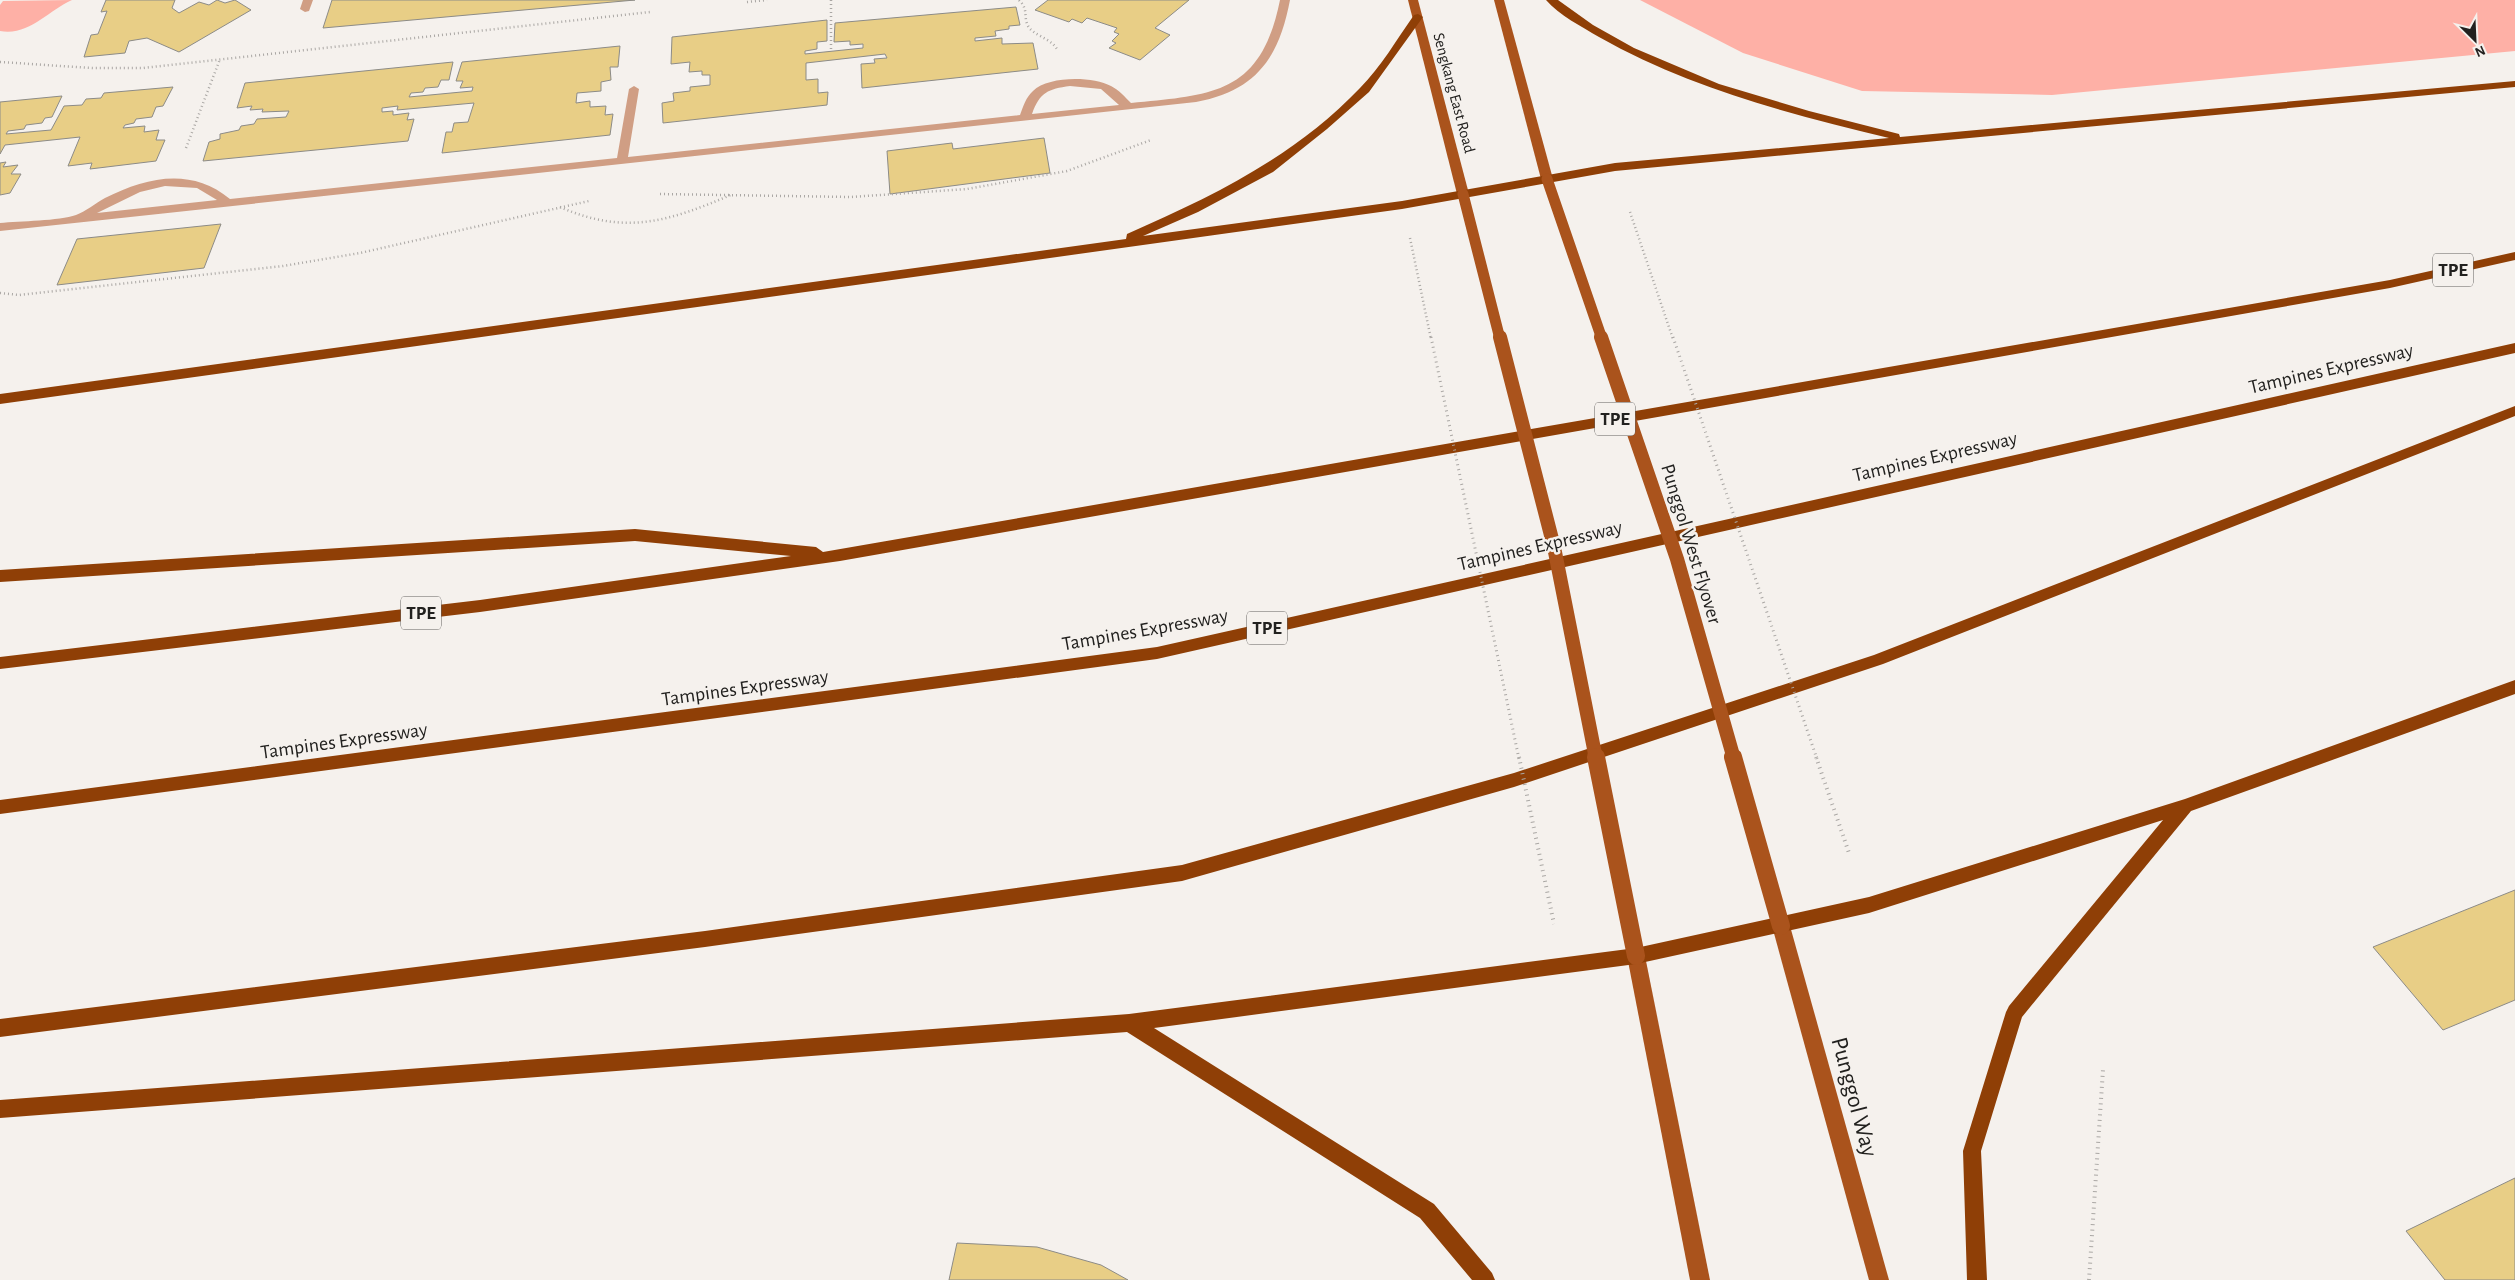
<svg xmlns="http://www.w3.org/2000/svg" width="2515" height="1280" viewBox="0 0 2515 1280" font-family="'Alegreya Sans',sans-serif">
  <rect width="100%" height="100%" fill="#f5f1ed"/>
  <g fill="#feb0a6">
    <path d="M 72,0 C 47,11 30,36 0,31 L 0,5 L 3,1 Z"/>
    <polygon points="1640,0 2515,0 2515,51 2052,95 1862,91 1743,53"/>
  </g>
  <g fill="#e8ce86" stroke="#8c8b87">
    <polygon points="106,0 175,0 172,8 179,13 199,2 209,5 217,0 225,3 235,0 251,10 179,52 147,38 129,41 125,53 84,57 91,35 98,34 107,11 101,12"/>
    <polygon points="332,0 635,0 323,28"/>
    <polygon points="1048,0 1189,0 1155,28 1170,35 1140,60 1109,48 1116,43 1112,41 1119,34 1114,32 1117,28 1087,18 1082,23 1072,19 1069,22 1035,10"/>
    <polygon points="1016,7 1020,25 1009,26 1009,29 995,31 996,36 975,38 975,41 1002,38 1002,44 1033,43 1038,69 862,88 861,64 875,63 874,59 887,58 885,54 806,63 806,80 818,79 818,93 828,92 827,105 663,123 662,103 674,101 673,93 690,91 690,87 710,85 710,75 702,75 702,71 689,72 690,62 671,64 672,37 827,20 827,41 817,42 817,49 805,51 805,54 863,48 863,44 850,45 850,41 834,42 835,23"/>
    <polygon points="620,46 618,67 610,67 611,80 601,82 601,91 577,93 576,103 590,101 590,107 606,106 605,115 613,114 610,135 442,153 446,132 452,132 454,123 468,122 474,103 397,110 398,106 382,108 382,112 393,111 393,115 409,113 407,120 414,119 408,141 203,161 209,142 220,139 220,134 239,130 241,126 254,124 257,119 286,117 289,111 262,112 263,109 250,110 252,106 237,108 245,83 453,62 449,80 441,80 438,87 425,88 423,92 411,93 409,97 472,91 473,87 460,88 463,81 456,81 462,62"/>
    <polygon points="173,87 163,106 156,107 152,117 136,119 134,123 125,125 123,128 145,126 144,132 159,130 156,140 165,140 156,161 90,169 92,163 68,166 80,137 5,145 0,154 0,102 62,96 52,117 45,118 42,123 26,125 24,129 8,131 6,134 51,130 64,106 82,105 86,99 101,98 104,93"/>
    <polygon points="1044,138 1050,173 890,194 887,151 952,143 953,149"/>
    <polygon points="6,162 3,167 18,165 11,174 21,174 10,193 0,195 0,163"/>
    <polygon points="221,224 204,268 57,285 77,239"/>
    <polygon points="2515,890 2515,1000 2443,1030 2373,947"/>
    <polygon points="2515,1178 2515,1280 2445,1280 2406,1231"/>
    <polygon points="957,1243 1037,1247 1101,1265 1128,1280 949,1280"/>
  </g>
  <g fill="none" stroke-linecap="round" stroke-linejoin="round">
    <g stroke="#aaa7a4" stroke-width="2.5" stroke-dasharray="1 3" stroke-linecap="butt">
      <polyline points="831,0 831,51"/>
      <path d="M 1019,0 C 1029,10 1023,16 1028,26 C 1034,36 1049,37 1057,49"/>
      <polyline points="747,2 767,0"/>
      <polyline points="0,62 92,68 143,68 650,12"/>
      <polyline points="186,148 220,59"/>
      <polyline points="660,194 851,197 967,189 1067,171 1151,140"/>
      <path d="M 560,207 C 626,236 670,221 733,194"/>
      <polyline points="0,293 19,295 283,266 360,253 589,201"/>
    </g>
    <polyline stroke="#aaa7a4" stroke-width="4" stroke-dasharray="1 4.5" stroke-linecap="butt" points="2089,1280 2103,1070"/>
    <g fill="#d09e84" fill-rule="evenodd">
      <polygon points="303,0 313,0 309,11 305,12 300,9"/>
      <path d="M 1280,0 L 1290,0 C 1279,58 1256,91 1196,102 L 0,231 L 0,223 C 20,221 59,221 76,215 C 85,212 96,203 105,198 C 147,177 191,167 230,199 L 617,158 L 629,89 L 634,86 L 639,89 L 628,157 L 1020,115 C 1023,107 1026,97 1033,91 C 1048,76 1092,76 1111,86 C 1119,90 1125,97 1131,103 C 1214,95 1261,94 1280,0 ZM 1070,86 L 1101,89 L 1119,105 L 1032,114 C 1040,92 1048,89 1070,86 ZM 165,186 L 197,188 L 217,200 L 97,213 L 140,192 Z"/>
    </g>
    <g fill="#aa531c" fill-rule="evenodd">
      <polygon points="1408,0 1418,0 1469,194 1467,197 1459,197 1457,194"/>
      <polygon points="1494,0 1504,0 1553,179 1551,182 1543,182 1541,179"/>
      <polygon points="1781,918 1787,920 1790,926 1889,1280 1869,1280 1772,926 1775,920"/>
      <polygon points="1636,948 1642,950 1645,956 1710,1280 1690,1280 1627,956 1630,950"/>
    </g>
    <g fill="#8f3f06" fill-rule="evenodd">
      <path d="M 1546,0 L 1558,0 L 1593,25 L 1634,48 L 1719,84 L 1809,111 L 1899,134 L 1900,137 L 2515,81 L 2515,87 L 1615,171 L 1402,209 L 0,404 L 0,394 L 1126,239 L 1127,234 C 1213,196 1294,157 1360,88 C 1381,67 1397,39 1414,15 L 1418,14 L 1423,17 L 1369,92 L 1327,129 L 1273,172 L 1198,212 L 1143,236 L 1402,201 L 1615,163 L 1889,138 C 1789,114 1689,88 1599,37 C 1582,27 1559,15 1546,0 Z"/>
      <polygon points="2515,252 2515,260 2390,288 840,561 480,612 0,669 0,657 480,600 791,556 635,541 0,582 0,570 635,529 816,547 823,552 2390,280"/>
      <polygon points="2515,343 2515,353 1157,659 0,814 0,800 1157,647"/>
      <polygon points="2515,406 2515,416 1883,664 1514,787 1182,881 705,947 0,1037 0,1019 705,931 1182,865 1514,773 1874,655"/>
      <polygon points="2515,680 2515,694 2191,811 2022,1017 1981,1151 1987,1280 1967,1280 1963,1151 2006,1012 2009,1006 2163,820 1869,913 1636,964 1154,1028 1434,1204 1492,1273 1495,1280 1472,1280 1420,1218 1127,1032 0,1118 0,1100 1129,1014 1636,948 1869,897 2185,799"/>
    </g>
    <g stroke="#aaa7a4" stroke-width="2.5" stroke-dasharray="1 3" stroke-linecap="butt">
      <polyline points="1630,212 1673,339"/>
      <polyline points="1410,238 1431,339"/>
    </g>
    <g stroke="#aaa7a4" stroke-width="3" stroke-dasharray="1 4" stroke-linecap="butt">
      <polyline points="1431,337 1519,759"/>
      <polyline points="1673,337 1817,759"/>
    </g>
    <g stroke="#aaa7a4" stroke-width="4" stroke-dasharray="1 4.5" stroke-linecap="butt">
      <polyline points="1519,757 1554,924"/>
      <polyline points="1816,757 1849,853"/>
    </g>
    <g stroke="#aa531c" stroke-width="11">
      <polyline points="1547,179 1602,339"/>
      <polyline points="1463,194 1500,339"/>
    </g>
    <g stroke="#aa531c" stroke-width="14">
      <polyline points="1500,337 1554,547 1596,759"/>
      <polyline points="1601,337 1677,559 1734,759"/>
    </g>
    <g stroke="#aa531c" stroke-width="18">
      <polyline points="1596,757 1636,956"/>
      <polyline points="1733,757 1781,926"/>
    </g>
  </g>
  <g text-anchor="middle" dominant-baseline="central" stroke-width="5" stroke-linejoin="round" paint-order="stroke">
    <g font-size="16" fill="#22211f" stroke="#f5f1ed">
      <text transform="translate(1454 93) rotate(75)">Sengkang East Road</text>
    </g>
    <g fill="#f5f1ed" stroke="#615f5d" stroke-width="1">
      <rect x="2433" y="253.5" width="40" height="33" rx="4"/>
      <rect x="1595" y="402.5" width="40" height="33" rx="4"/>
      <rect x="401" y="596.5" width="40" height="33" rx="4"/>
      <rect x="1247" y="611.5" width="40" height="33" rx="4"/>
    </g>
    <g font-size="19" font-weight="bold" fill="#22211f">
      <text x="2453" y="270">TPE</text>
      <text x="1615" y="419">TPE</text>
      <text x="421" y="613">TPE</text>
      <text x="1267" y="628">TPE</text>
    </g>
    <g font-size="20" fill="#22211f" stroke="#f5f1ed">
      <text transform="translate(2331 369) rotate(-13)">Tampines Expressway</text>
      <text transform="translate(1935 457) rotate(-13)">Tampines Expressway</text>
      <text transform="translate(1691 544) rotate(73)">Punggol West Flyover</text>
      <text transform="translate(1540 546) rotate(-13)">Tampines Expressway</text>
      <text transform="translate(1145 630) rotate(-10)">Tampines Expressway</text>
      <text transform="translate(745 688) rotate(-8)">Tampines Expressway</text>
      <text transform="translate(344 741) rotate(-8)">Tampines Expressway</text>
    </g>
    <g font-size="24" fill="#22211f" stroke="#f5f1ed">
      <text transform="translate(1854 1097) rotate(75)">Punggol Way</text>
    </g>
  </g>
  <g transform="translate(2475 40) rotate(156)" stroke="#f5f1ed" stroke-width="4" paint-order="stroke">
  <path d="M0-4L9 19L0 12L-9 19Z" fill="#22211f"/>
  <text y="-8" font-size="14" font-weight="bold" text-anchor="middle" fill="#22211f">N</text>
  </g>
</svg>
